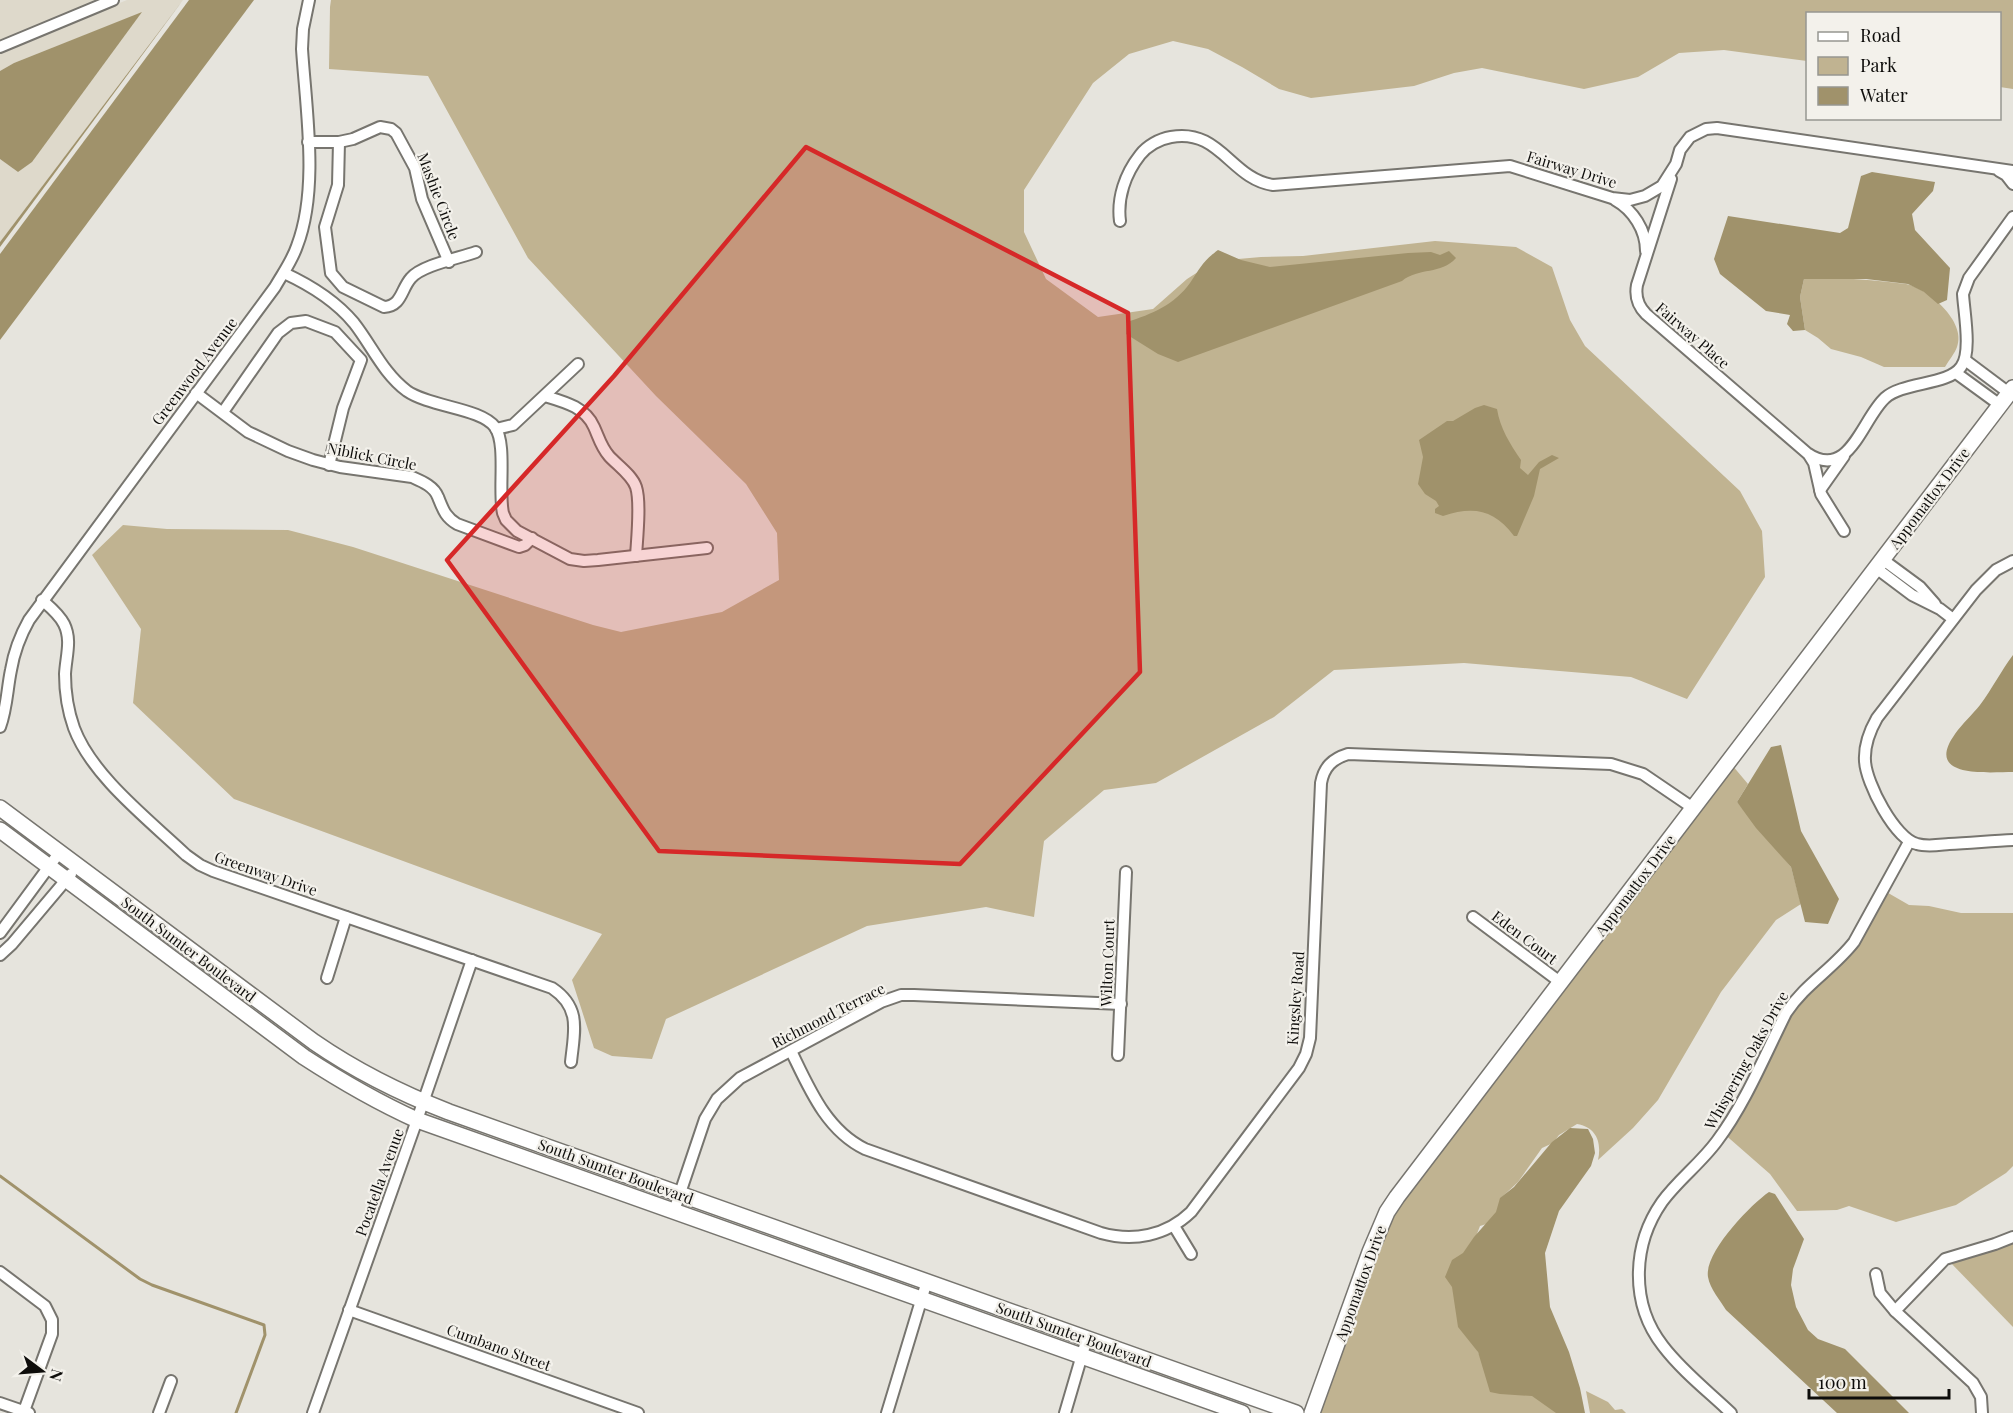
<svg xmlns="http://www.w3.org/2000/svg" width="2013" height="1413" viewBox="0 0 2013 1413" font-family="'Playfair Display',serif">
  <rect width="100%" height="100%" fill="#e6e4dd"/>
  <g fill="#ded9cb">
    <polygon points="0,0 99,0 0,42"/>
    <polygon points="127,0 183,0 0,242 0,159 18,172 141,13 14,63 0,71 0,53 18,44"/>
  </g>
  <g fill="#c0b391">
    <polygon points="331,0 2013,0 2013,89 2000,87 2000,14 1808,14 1807,61 1724,50 1679,53 1638,77 1584,89 1482,68 1454,73 1414,86 1311,98 1279,89 1242,67 1208,49 1173,41 1129,54 1093,83 1024,190 1024,232 1046,279 1098,317 1153,309 1187,279 1215,261 1261,257 1303,256 1435,241 1516,247 1552,267 1570,320 1585,346 1740,491 1762,531 1765,577 1687,699 1631,677 1464,663 1334,670 1274,717 1156,783 1104,790 1044,841 1034,917 986,907 867,926 666,1019 652,1059 612,1056 594,1048 572,980 602,934 234,799 133,703 141,629 92,555 123,525 167,529 288,530 353,547 593,625 621,632 722,612 779,580 777,533 746,484 656,396 528,258 428,76 329,69 330,7"/>
    <path d="M 1836,278 C 1859,279 1883,281 1906,284 C 1928,288 1967,322 1957,347 C 1955,353 1949,360 1945,367 L 1884,367 L 1861,357 L 1831,349 L 1818,338 L 1805,330 L 1800,297 L 1804,279 Z"/>
    <path d="M 1732,765 L 1748,784 L 1737,802 L 1791,867 L 1801,904 L 1776,920 L 1721,992 L 1658,1100 L 1633,1128 L 1598,1160 C 1602,1142 1596,1127 1577,1124 L 1559,1135 L 1553,1143 L 1542,1148 L 1518,1182 L 1502,1197 L 1496,1221 L 1480,1226 L 1470,1252 L 1476,1347 L 1491,1383 L 1519,1388 L 1565,1413 L 1318,1413 L 1391,1215 Z"/>
    <polygon points="1883,890 1909,905 1929,906 1961,913 2013,913 2013,1166 2006,1173 1956,1205 1896,1222 1849,1206 1837,1210 1797,1211 1770,1174 1722,1132 1793,1004 1847,950"/>
    <polygon points="2013,1241 2013,1327 1950,1262"/>
    <polygon points="1586,1391 1608,1402 1615,1410 1622,1409 1626,1413 1590,1413"/>
  </g>
  <g fill="#a0926b">
    <polygon points="183,0 0,247 0,242"/>
    <polygon points="189,0 254,0 0,340 0,254"/>
    <polygon points="142,12 32,162 18,172 0,159 0,71 14,63"/>
    <polygon points="1872,172 1935,182 1933,191 1912,214 1915,230 1950,268 1947,300 1938,304 1924,292 1908,284 1866,279 1804,279 1800,297 1805,330 1793,331 1787,324 1790,315 1766,311 1720,274 1714,259 1728,216 1840,233 1848,228 1861,176"/>
    <path d="M 1218,250 L 1241,260 L 1270,267 L 1408,253 L 1431,252 L 1440,255 L 1449,251 L 1456,258 C 1441,275 1419,267 1402,281 L 1178,362 L 1158,354 L 1126,334 L 1127,322 C 1152,314 1174,305 1190,283 C 1201,267 1202,262 1218,250 Z"/>
    <path d="M 1484,405 L 1497,409 C 1500,428 1510,444 1521,460 L 1520,468 L 1528,475 L 1539,462 L 1552,455 L 1559,458 L 1540,469 L 1534,496 L 1517,536 L 1514,536 C 1494,509 1473,506 1443,516 L 1435,513 L 1435,509 L 1439,506 L 1436,501 L 1425,494 L 1418,484 L 1423,457 L 1419,440 L 1447,421 L 1453,421 L 1475,408 Z"/>
    <path d="M 2013,655 L 2013,772 C 1988,772 1923,779 1955,734 C 1962,724 1972,715 1980,705 C 1992,689 2001,671 2013,655 Z"/>
    <polygon points="1781,745 1801,831 1839,899 1828,924 1805,922 1791,867 1756,828 1737,802 1771,747"/>
    <polygon points="1570,1128 1588,1129 1593,1139 1595,1153 1591,1166 1559,1211 1545,1253 1550,1307 1569,1352 1580,1388 1585,1413 1556,1413 1532,1396 1500,1394 1490,1392 1478,1352 1458,1327 1452,1287 1445,1277 1452,1260 1463,1253 1474,1237 1496,1212 1500,1198 1514,1187 1552,1142"/>
    <path d="M 1769,1192 L 1775,1194 L 1804,1239 L 1793,1269 L 1791,1285 L 1796,1307 L 1808,1330 L 1818,1339 L 1845,1349 L 1909,1413 L 1837,1413 L 1726,1310 C 1720,1300 1710,1289 1708,1277 C 1704,1253 1750,1205 1769,1192 Z"/>
  </g>
  <g fill="none" stroke-linecap="round" stroke-linejoin="round">
    <polyline stroke="#a0926b" stroke-width="3" points="0,1176 140,1279 152,1285 264,1325 265,1335 236,1413"/>
    <defs>
      <g id="street">
        <polyline points="0,47 113,0"/>
        <polyline points="308,142 339,142 353,139 380,127 391,129 396,133 415,168 422,199 449,262"/>
        <path d="M 339,142 L 338,185 L 325,227 L 331,273 L 343,287 L 384,307 C 402,306 401,289 411,278 C 422,265 460,258 476,252"/>
        <polyline points="1999,171 2006,175 2013,184"/>
        <path d="M 1671,179 L 1637,285 C 1635,296 1638,306 1646,314 L 1807,453 C 1849,482 1862,419 1885,398 C 1902,382 1949,385 1961,367 C 1972,353 1964,312 1963,294 L 1969,278 L 2013,217"/>
        <path d="M 1615,200 C 1633,210 1646,230 1646,251"/>
        <path d="M 1120,221 C 1117,198 1125,174 1140,155 C 1147,146 1159,139 1171,137 C 1220,128 1231,179 1273,185 L 1510,166 L 1612,198 L 1630,200 L 1645,196 L 1662,186 L 1676,164 L 1680,150 L 1690,137 L 1706,129 L 1717,128 L 2013,171"/>
        <path d="M 284,273 C 310,285 335,300 354,323 C 372,346 383,373 407,391 C 430,407 481,408 495,427 C 507,444 498,491 503,513 L 506,520 L 517,531 L 570,559 L 584,561 L 598,560 L 707,548"/>
        <polyline points="1965,360 2009,393"/>
        <polyline points="1956,373 2000,405"/>
        <path d="M 196,393 L 248,432 L 288,451 L 313,460 L 340,467 L 412,477 C 421,481 434,486 438,497 C 443,509 445,517 457,524 L 519,547 L 525,545 L 532,538"/>
        <path d="M 545,396 C 565,402 585,407 594,427 C 599,438 601,447 609,456 C 617,465 632,475 636,487 C 641,502 637,539 636,556"/>
        <polyline points="223,412 278,333 291,323 306,321 335,332 361,360 343,408 329,465"/>
        <polyline points="496,429 513,425 578,364"/>
        <polyline points="1809,455 1814,463 1821,494 1844,531"/>
        <polyline points="1820,490 1844,456"/>
        <polyline points="1882,559 1920,587 1935,604"/>
        <path d="M 2013,561 L 1996,570 L 1976,590 L 1877,718 C 1869,732 1864,745 1865,761 C 1866,783 1895,839 1917,844 C 1927,847 1938,845 1949,844 C 1970,843 1992,841 2013,840"/>
        <polyline points="1876,568 1912,595 1940,609 1953,619"/>
        <path d="M 42,600 C 50,607 59,614 64,624 C 72,640 66,656 65,674 C 65,692 68,711 74,728 C 92,776 148,819 186,855 L 200,865 L 213,871 L 552,988 C 582,1008 574,1032 571,1062"/>
        <path d="M 0,727 C 7,708 7,689 11,670 C 14,652 20,636 29,620 L 275,287 C 283,273 292,261 297,246 C 319,189 306,110 302,49 L 303,29 L 309,0"/>
        <polyline points="1473,917 1560,982"/>
        <polyline points="0,933 59,853"/>
        <polyline points="0,955 12,944 71,874"/>
        <polyline points="327,978 346,917"/>
        <path d="M 791,1051 C 809,1088 826,1130 865,1149 L 1101,1233 C 1133,1242 1166,1236 1191,1212 L 1299,1068 L 1306,1054 L 1310,1038 L 1321,783 C 1324,767 1332,759 1348,754 L 1611,764 L 1643,774 L 1693,808"/>
        <polyline points="1118,1055 1126,872"/>
        <polyline points="674,1211 705,1119 717,1099 740,1078 881,1002 901,995 914,995 1121,1004"/>
        <polyline points="1174,1226 1191,1254"/>
        <polyline points="0,1272 45,1306 52,1320 52,1334 24,1411"/>
        <polyline points="1876,1274 1880,1293 1895,1311"/>
        <polyline points="349,1310 638,1413"/>
        <polyline points="0,1403 29,1413"/>
        <polyline points="159,1413 171,1381"/>
        <polyline points="313,1413 417,1120 472,960"/>
        <polyline points="887,1413 927,1281"/>
        <polyline points="1065,1413 1087,1338"/>
        <path d="M 1731,1413 C 1709,1392 1682,1371 1663,1346 C 1630,1304 1632,1245 1662,1202 C 1678,1180 1701,1163 1717,1141 C 1745,1104 1765,1055 1786,1013 C 1805,984 1833,969 1854,942 L 1909,842"/>
        <polyline points="1982,1413 1981,1397 1973,1383 1895,1311 1945,1259 1995,1244 2013,1237"/>
      </g>
      <g id="secondary">
        <path d="M 0,808 L 314,1042 C 356,1071 400,1093 449,1112 L 1296,1413"/>
        <path d="M 0,830 L 304,1057 C 341,1081 377,1102 417,1120 L 1242,1413"/>
        <polyline points="1312,1413 1370,1252 1387,1212 1397,1197 2013,388"/>
      </g>
    </defs>
    <use href="#street" stroke="#77756f" stroke-width="14"/>
    <use href="#secondary" stroke="#77756f" stroke-width="18"/>
    <use href="#street" stroke="#fff" stroke-width="10"/>
    <use href="#secondary" stroke="#fff" stroke-width="15"/>
  </g>
  <path fill="#d62828" fill-opacity="0.2" stroke="#d62828" stroke-width="4.5" stroke-linejoin="round" d="M 806,147 L 1128,313 L 1140,672 L 960,864 L 659,851 L 447,560 L 614,376 Z"/>
  <g text-anchor="middle" dominant-baseline="central" stroke-width="4.5" stroke-linejoin="round" paint-order="stroke">
    <g font-size="15" fill="#0e0d0b" stroke="#f3f1eb">
      <text transform="translate(1572 169) rotate(17)">Fairway Drive</text>
      <text transform="translate(439 196) rotate(69)">Mashie Circle</text>
      <text transform="translate(1693 335) rotate(41)">Fairway Place</text>
      <text transform="translate(194 371) rotate(-53)">Greenwood Avenue</text>
      <text transform="translate(372 456) rotate(11)">Niblick Circle</text>
      <text transform="translate(1929 498) rotate(-53)">Appomattox Drive</text>
      <text transform="translate(266 873) rotate(19)">Greenway Drive</text>
      <text transform="translate(1635 885) rotate(-53)">Appomattox Drive</text>
      <text transform="translate(1525 937) rotate(37)">Eden Court</text>
      <text transform="translate(189 949) rotate(37)">South Sumter Boulevard</text>
      <text transform="translate(1107 963) rotate(-88)">Wilton Court</text>
      <text transform="translate(1295 998) rotate(-86)">Kingsley Road</text>
      <text transform="translate(828 1015) rotate(-27)">Richmond Terrace</text>
      <text transform="translate(1746 1060) rotate(-61)">Whispering Oaks Drive</text>
      <text transform="translate(616 1171) rotate(20)">South Sumter Boulevard</text>
      <text transform="translate(379 1182) rotate(-70)">Pocatella Avenue</text>
      <text transform="translate(1360 1283) rotate(-70)">Appomattox Drive</text>
      <text transform="translate(1074 1334) rotate(20)">South Sumter Boulevard</text>
      <text transform="translate(499 1347) rotate(20)">Cumbano Street</text>
    </g>
  </g>
  <rect x="1806" y="12" width="195" height="108" fill="#f3f1eb" stroke="#979691" stroke-width="1.5"/>
  <rect x="1818" y="32" width="30" height="9" fill="#ffffff" stroke="#979691" stroke-width="1.5"/>
  <text x="1860" y="42" font-size="18" fill="#0e0d0b">Road</text>
  <rect x="1818" y="57" width="30" height="18" fill="#c0b391" stroke="#979691" stroke-width="1.5"/>
  <text x="1860" y="72" font-size="18" fill="#0e0d0b">Park</text>
  <rect x="1818" y="87" width="30" height="18" fill="#a0926b" stroke="#979691" stroke-width="1.5"/>
  <text x="1860" y="102" font-size="18" fill="#0e0d0b">Water</text>
  <g transform="translate(42 1371) rotate(106)" stroke="#f3f1eb" stroke-width="4.5" paint-order="stroke">
  <path d="M0-4.5L10 22L0 15L-10 22Z" fill="#0e0d0b"/>
  <text y="-9" font-size="16" font-weight="bold" text-anchor="middle" fill="#0e0d0b">N</text>
  </g>
  <path d="M1809 1389v9h140v-9" fill="none" stroke="#0e0d0b" stroke-width="3"/>
  <text x="1818" y="1389" font-size="18" fill="#0e0d0b" stroke="#f3f1eb" stroke-width="4.5" paint-order="stroke">100 m</text>
</svg>
